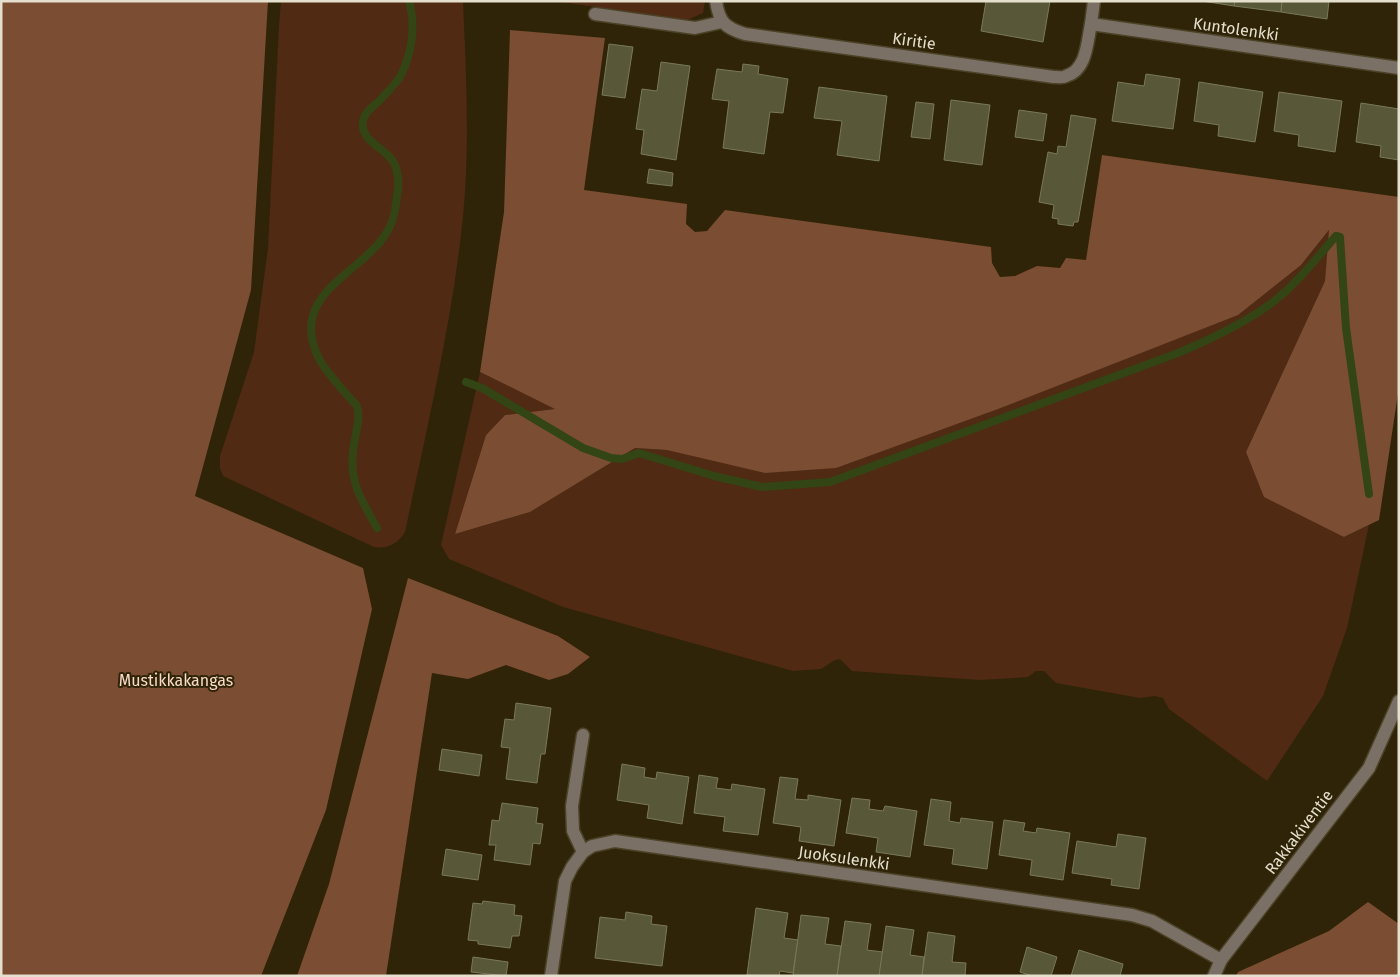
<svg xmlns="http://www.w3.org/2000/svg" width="1400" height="977" viewBox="0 0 1400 977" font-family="'Fira Sans',sans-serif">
  <rect width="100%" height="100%" fill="#2f2407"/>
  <g fill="#502a13">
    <path d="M 281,1 L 463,1 C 466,73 470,145 463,217 C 452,323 427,428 405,532 C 398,544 387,549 374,547 L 223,476 L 220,468 L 220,456 L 254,352 L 268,248 L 279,26 Z"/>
    <polygon points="554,1 693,2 705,1 703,13 687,20"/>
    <polygon points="1330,229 1325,281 1246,452 1344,537 1369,525 1347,628 1323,696 1267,781 1169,709 1163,698 1155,696 1140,698 1056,683 1044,671 1036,671 1028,677 980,680 852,671 840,659 835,660 821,669 793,671 563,607 449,559 441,545 480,372 556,409 505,415 486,435 455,534 530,512 635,448 667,450 1301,265"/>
  </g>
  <g fill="#7b4d32">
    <polygon points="1,1 268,1 251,290 195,496 363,568 372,609 326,810 261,976 1,976"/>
    <polygon points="510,30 605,38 584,190 687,204 686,224 695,232 707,231 725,210 991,247 992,263 1000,277 1015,276 1037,266 1060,268 1066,258 1086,260 1102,155 1399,197 1399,387 1379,520 1344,537 1264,497 1246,452 1325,281 1329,230 1301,265 1238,315 998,409 836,468 765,473 667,450 635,448 530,512 455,534 486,435 505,415 555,409 480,372 504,212"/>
    <polygon points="408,578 558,636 590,657 568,674 549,680 506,665 468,679 432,673 386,976 297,976 329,884"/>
    <polygon points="1368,902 1399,924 1399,976 1236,976 1238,972 1329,931"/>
  </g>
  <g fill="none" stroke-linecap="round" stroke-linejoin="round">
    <g stroke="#344515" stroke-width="8">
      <path d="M 466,382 L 482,388 L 583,448 L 611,458 L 622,459 L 639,453 L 714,476 L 762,487 L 830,482 L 1178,353 C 1209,340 1241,325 1269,305 C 1295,286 1315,260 1336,236 L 1340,237 L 1346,328 L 1369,494"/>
      <path d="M 377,528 C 363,502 349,483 353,452 C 354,437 361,421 357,406 C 345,392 322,369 316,352 C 288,282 387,269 395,210 C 397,196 401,180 395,165 C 389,149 359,142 363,121 C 364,112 376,105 382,98 C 388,91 397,83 401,75 C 412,53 416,25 409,1"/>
    </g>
  </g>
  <g fill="#585839" stroke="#797959">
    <polygon points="986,1 1050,1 1043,42 981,31"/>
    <polygon points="1202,1 1235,1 1234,6"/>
    <polygon points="1235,1 1282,1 1281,12 1234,6"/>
    <polygon points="1282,1 1329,1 1327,19 1281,12"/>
    <polygon points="609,44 633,47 625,98 602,95"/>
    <polygon points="661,62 690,66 676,160 641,154 644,130 636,129 642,89 657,91"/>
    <polygon points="743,64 759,66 758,74 788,79 783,113 770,112 764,154 723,148 729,101 712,99 717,69 742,72"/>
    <polygon points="1146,74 1180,79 1173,129 1112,121 1118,82 1144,86"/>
    <polygon points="1199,82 1263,92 1255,142 1218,136 1219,125 1194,121"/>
    <polygon points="819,87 887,96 879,161 837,155 842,121 814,118"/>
    <polygon points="1279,92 1342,101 1335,152 1298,146 1299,135 1274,131"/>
    <polygon points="951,100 990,105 982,165 944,160"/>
    <polygon points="916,102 934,104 930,139 911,137"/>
    <polygon points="1361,103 1399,109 1399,160 1380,157 1381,146 1356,142"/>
    <polygon points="1019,110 1047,114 1043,141 1015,137"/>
    <polygon points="1071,115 1096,119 1078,222 1074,222 1073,226 1058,224 1058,219 1052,218 1054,205 1039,202 1048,152 1057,154 1058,146 1066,147"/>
    <polygon points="649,169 673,173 672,186 647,183"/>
    <polygon points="516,703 551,708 545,754 541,754 537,783 506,779 510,748 501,747 505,719 514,720"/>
    <polygon points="442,749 482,755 479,776 439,770"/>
    <polygon points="622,764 645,768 644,777 656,779 657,772 689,777 682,824 647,818 649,805 617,800"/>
    <polygon points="699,775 718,778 716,788 731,790 732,784 765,789 758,835 723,831 725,817 694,813"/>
    <polygon points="780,777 798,779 795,799 808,800 808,795 841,800 834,846 799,841 801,827 773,823"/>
    <polygon points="852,798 870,800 869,809 883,811 885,806 917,811 910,857 876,852 878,838 846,833"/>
    <polygon points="931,799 951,802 949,821 960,823 961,818 993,822 987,869 952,864 954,849 924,845"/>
    <polygon points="502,803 538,808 536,823 543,824 540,844 533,843 530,865 494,860 496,845 489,845 492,820 499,821"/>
    <polygon points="1004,820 1025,823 1023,831 1036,833 1037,828 1070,833 1063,880 1030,875 1032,860 999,855"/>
    <polygon points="1118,834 1146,838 1139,889 1111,885 1112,879 1072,873 1077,841 1116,847"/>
    <polygon points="446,849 482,855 478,880 442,875"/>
    <polygon points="483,901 515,905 514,915 522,916 519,936 512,936 510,948 478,944 478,941 468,940 473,903 482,904"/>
    <polygon points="756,908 788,913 784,938 798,940 793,973 780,971 779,976 747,975"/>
    <polygon points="626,912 652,916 651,924 667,926 662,966 595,958 600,917 625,920"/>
    <polygon points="801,915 829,918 825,944 841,946 837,976 793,976"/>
    <polygon points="845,921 871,924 867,950 883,952 879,976 837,976"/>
    <polygon points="886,926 914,930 910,955 924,957 922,976 879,976"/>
    <polygon points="928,932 955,936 952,962 966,963 965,976 922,976"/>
    <polygon points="1027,947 1057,957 1051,976 1032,976 1020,972"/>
    <polygon points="1079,950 1123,964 1120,976 1071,976"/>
    <polygon points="473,957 508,962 506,976 471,972"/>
  </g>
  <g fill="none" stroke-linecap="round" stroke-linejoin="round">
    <defs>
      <g id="minor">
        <path d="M 716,1 C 719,22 725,28 745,34 L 1054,77 C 1057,77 1063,78 1066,76 C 1087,70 1087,42 1091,24"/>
        <polyline points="1094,1 1091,24 1399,68"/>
        <polyline points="595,14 695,28 722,22"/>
        <polyline points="583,852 573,831 572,806 583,735"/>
        <polyline points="551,976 565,881 572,867 583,852 592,846 615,841 1132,915 1152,921 1221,960"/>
        <polyline points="1214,976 1221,960 1369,768 1399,701"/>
      </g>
    </defs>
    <use href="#minor" stroke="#4c4227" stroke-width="15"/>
    <use href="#minor" stroke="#7a7065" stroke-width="12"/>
  </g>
  <g text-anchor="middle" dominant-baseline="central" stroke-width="4" stroke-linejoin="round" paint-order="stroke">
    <g font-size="16" fill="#e5dfce" stroke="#2f2407">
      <text transform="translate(1236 29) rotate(8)">Kuntolenkki</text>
      <text transform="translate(914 41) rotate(8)">Kiritie</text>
      <text transform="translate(1299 832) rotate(-53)">Rakkakiventie</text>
      <text transform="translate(844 858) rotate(8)">Juoksulenkki</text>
    </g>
    <g font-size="16" fill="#fadac9" stroke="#2f2407">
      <text x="176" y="680">Mustikkakangas</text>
    </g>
  </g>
  <rect width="1400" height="977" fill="none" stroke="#e5dfce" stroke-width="5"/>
</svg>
